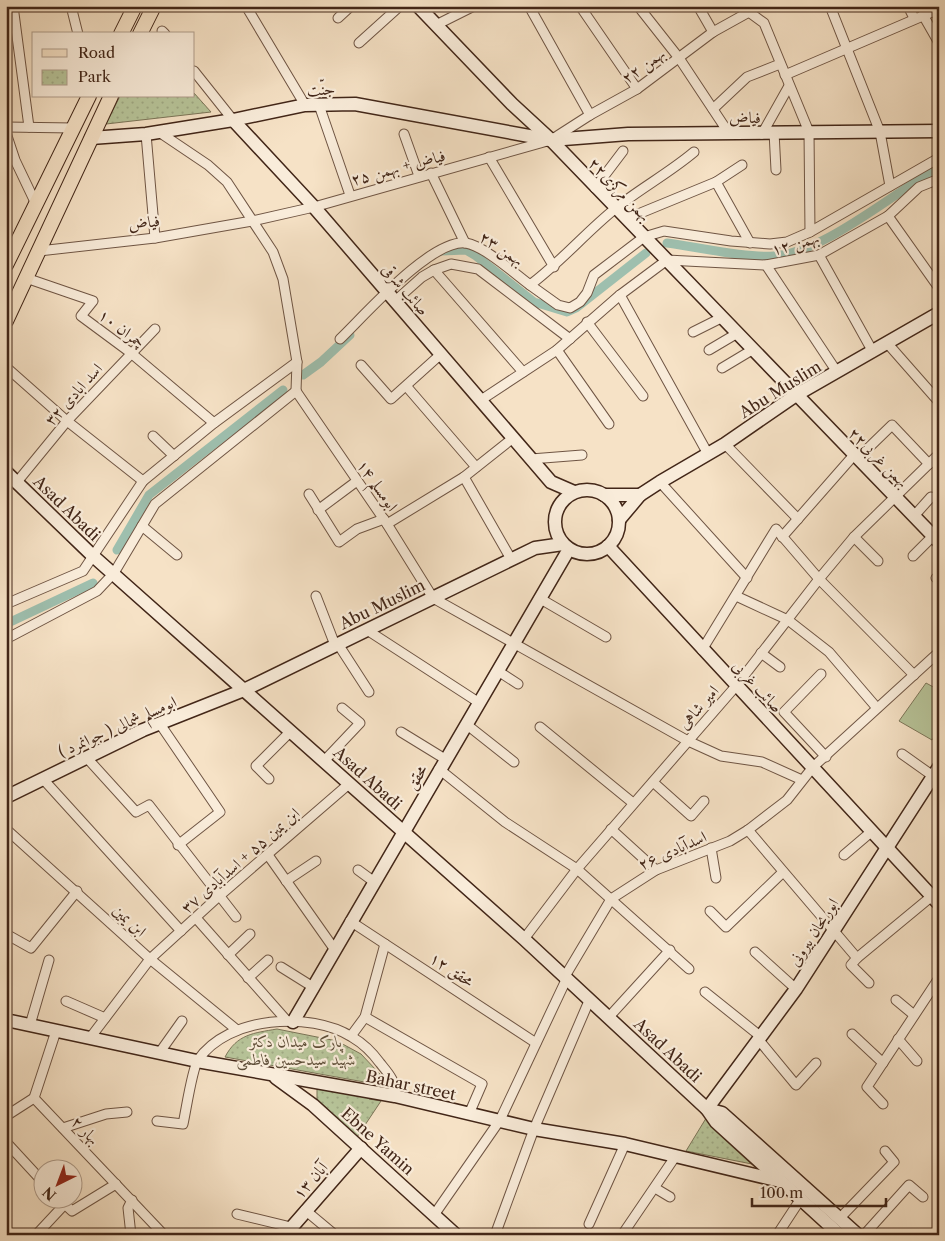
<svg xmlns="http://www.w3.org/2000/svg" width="945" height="1241" viewBox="0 0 945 1241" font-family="'Libre Caslon Text',Amiri,serif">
  <defs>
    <pattern id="park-dots" width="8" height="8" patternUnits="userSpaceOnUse" patternTransform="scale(1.25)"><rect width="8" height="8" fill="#b7c499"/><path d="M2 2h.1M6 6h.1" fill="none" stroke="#9fa883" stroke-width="1.8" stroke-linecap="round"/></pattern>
  </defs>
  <rect width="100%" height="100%" fill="#f6e2c6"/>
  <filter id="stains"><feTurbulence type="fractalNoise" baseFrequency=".004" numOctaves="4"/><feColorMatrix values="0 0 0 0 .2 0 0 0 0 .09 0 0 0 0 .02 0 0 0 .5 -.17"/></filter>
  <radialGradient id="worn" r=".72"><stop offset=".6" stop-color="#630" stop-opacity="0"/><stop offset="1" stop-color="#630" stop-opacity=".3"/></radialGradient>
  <polygon fill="#b7c499" stroke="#7c7558" points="926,683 939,690 939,730 932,740 899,721"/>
  <g fill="url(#park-dots)" stroke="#7c7558">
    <polygon points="194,93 211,112 106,124 120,96 194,96"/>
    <path d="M 277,1029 L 337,1041 L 361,1054 L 392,1087 L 225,1057 C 237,1034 254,1033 277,1029 Z"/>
    <polygon points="317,1088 372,1093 369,1099 381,1101 357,1137 317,1099"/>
    <polygon points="708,1115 757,1165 686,1151"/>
  </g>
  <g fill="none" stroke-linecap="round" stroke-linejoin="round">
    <g stroke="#9ebfae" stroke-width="9">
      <path d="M 667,243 C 699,247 743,258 774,256 C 826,252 892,193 939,168"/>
      <polyline points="441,251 466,250 476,256 534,302 567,312 576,308 646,253"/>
      <polyline points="303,375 321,362 350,335"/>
      <polyline points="117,550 149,495 283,390"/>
      <polyline points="6,624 93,583"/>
    </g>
    <defs>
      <g id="street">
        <polyline points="13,6 29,127"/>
        <polyline points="71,6 78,34"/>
        <polyline points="246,6 305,105"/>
        <polyline points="529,6 590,115"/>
        <polyline points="580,6 637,89"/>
        <polyline points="638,6 679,58 728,132"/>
        <polyline points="698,6 713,32"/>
        <polyline points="745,6 749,12 764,23 809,132 810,232"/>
        <polyline points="830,6 880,132 890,186"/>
        <polyline points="908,6 914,18"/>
        <polyline points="923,15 939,43"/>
        <polyline points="338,18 351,6"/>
        <polyline points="436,25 474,6"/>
        <polyline points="162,31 165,34"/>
        <polyline points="359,43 400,6"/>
        <polyline points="194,71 233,120"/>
        <polyline points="785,75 939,9"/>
        <polyline points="319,105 350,195"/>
        <polyline points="713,109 747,77 780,64"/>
        <polyline points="6,127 73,128"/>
        <polyline points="159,132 208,165 227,182 273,252 283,279 297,362 296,391"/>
        <polyline points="774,132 776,170"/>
        <polyline points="6,133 15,160 36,204"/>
        <polyline points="146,134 155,238"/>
        <polyline points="404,134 419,176"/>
        <polyline points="762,134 789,86"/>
        <polyline points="489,157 554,267"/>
        <polyline points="431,173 465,243"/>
        <polyline points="716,182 750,243"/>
        <polyline points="595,188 623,151"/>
        <polyline points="888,216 939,288"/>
        <polyline points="626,219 716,182 742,165"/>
        <polyline points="39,251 155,238 252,221 314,207 551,140 590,115 637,89 713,32 749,12"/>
        <polyline points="819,255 873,352"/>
        <polyline points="766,265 837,372"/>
        <polyline points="434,270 523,372"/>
        <polyline points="26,278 93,301 81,316 131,353 214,423"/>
        <polyline points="530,285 558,305 570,308 580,302 587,293 594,275 644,237 664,231 731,241 770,244 787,242 810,232 939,158"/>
        <polyline points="620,295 708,454"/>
        <polyline points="395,301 422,277 434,270 451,264 478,269 570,339"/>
        <polyline points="587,322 643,396"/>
        <polyline points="693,332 721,318"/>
        <path d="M 340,339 C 364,316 431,239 466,243 C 484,246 514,273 530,285 C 562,261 586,232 616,208 C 641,188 669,173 694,152"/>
        <polyline points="888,344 939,402"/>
        <polyline points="557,350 609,424"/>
        <polyline points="709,350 736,334"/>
        <polyline points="361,365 391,399 441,354"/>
        <polyline points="6,367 67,421 143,481"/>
        <polyline points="722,368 752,350"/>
        <polyline points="407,387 476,467"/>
        <polyline points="296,391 387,524 433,598 688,741 721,756 762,762 802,780"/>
        <polyline points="481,400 557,350 620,295 667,260 766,265 819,255 888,216 919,187 939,179"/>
        <polyline points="153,436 174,456"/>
        <polyline points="725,444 798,519"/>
        <polyline points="858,458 892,425 929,464"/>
        <polyline points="531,459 582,455"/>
        <polyline points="464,477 511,559"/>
        <polyline points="17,482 67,421 155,329"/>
        <polyline points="660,482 747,578"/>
        <polyline points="309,494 339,542 357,529 384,519"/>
        <polyline points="318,510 357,481"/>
        <polyline points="914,516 931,497"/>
        <polyline points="387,524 464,477 513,438"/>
        <polyline points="142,526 177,555"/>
        <polyline points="782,537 854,455"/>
        <polyline points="854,537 878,561"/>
        <polyline points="913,556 933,536"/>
        <polyline points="936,578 939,576"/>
        <polyline points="316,596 335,645"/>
        <polyline points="736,596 788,620 829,652 877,708"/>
        <polyline points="539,598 606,637"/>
        <polyline points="6,604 83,571 143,481 214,423 297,362"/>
        <polyline points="367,630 478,702"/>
        <polyline points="6,639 97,591 114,573 155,504 296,391"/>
        <polyline points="338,644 369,692"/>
        <polyline points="702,650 776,529 819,579 914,675"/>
        <polyline points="761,653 780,667"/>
        <polyline points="498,671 518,684"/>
        <polyline points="821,674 784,712 826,757"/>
        <polyline points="160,724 220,812 178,845"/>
        <polyline points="466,724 514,762"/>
        <polyline points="540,727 633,803"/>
        <polyline points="401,732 445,759"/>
        <polyline points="902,754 933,776"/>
        <polyline points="87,758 136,812 149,805 236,917"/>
        <polyline points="324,761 360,723 342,708"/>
        <polyline points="439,769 505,822 577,869 689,969"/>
        <polyline points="43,779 181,931"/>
        <polyline points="269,779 256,766 291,731"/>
        <polyline points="653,782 691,816 704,801"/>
        <polyline points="6,829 150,959 237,1030"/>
        <polyline points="611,829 656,870"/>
        <polyline points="748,830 857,958 932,896"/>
        <polyline points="711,848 716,878"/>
        <polyline points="268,855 335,950"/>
        <polyline points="844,855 871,832"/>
        <polyline points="358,870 373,881"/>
        <polyline points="286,881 316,861"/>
        <polyline points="710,911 726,927 782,873"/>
        <polyline points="196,918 287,1021"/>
        <polyline points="350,921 536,1043"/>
        <polyline points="6,934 31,948 77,891"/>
        <polyline points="524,939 577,869 736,686 819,579 854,537 939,454"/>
        <polyline points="755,952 796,989"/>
        <polyline points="228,955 250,934"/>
        <polyline points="857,958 851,965 869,983"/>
        <polyline points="281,967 313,987"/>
        <polyline points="248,978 268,960"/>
        <polyline points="564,978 611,899 656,870 730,841 748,830 787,800 813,767 939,652"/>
        <polyline points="705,992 760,1036"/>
        <polyline points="896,1000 914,1015"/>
        <polyline points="66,1001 105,1018"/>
        <polyline points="365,1017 482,1084 469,1114"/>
        <polyline points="608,1018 670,950"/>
        <polyline points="30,1025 49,960"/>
        <polyline points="56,1031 34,1098 164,1235"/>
        <polyline points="852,1034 883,1063"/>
        <polyline points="351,1036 365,1017 385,944"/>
        <polyline points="90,1038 150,959 218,897 350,783"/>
        <polyline points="758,1039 796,1085 816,1063"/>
        <polyline points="898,1039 917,1061"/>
        <polyline points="160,1052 182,1021"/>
        <polyline points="883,1104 867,1087 939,978"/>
        <polyline points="6,1116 34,1098"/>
        <path d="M 157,1121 L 183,1124 C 186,1111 192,1069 198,1060 C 228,1016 310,1011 352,1037 C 364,1044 372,1052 380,1063 C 389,1074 396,1081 395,1096"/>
        <polyline points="63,1128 106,1114 127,1112"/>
        <polyline points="6,1142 42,1181"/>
        <polyline points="655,1188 670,1197"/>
        <polyline points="58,1198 72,1211 116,1184"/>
        <polyline points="305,1210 335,1235"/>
        <polyline points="237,1214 291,1227"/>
        <polyline points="434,1215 500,1120 566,980"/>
        <polyline points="839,1219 894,1162 885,1151"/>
        <polyline points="589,1224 625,1144"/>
        <polyline points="36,1235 64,1205"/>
        <polyline points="131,1235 128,1208 132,1200"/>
        <polyline points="495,1235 534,1129 589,1001"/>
        <polyline points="622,1235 675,1157"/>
        <polyline points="777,1235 800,1200"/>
        <polyline points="864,1235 909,1185 923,1197"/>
      </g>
      <g id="secondary">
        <polyline points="418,6 512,104 551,140 939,542"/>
        <polyline points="233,120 314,207 551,482 574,492"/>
        <polyline points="91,138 146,134 233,120 305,105 355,104 551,140 628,134 939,131"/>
        <polyline points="6,472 93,556 524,939 707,1109 716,1122 840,1235"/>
        <circle cx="587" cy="522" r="32"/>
        <polyline points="604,495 640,495"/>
        <polyline points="619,520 640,495 660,482 725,444 796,395 939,313"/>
        <polyline points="608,546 939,904"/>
        <polyline points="6,797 143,730 244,690 535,548 563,544"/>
        <polyline points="6,1020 197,1061 395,1096 534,1129 625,1144 780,1181"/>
        <polyline points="293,1022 569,549"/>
        <polyline points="276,1078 313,1105 456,1235"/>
        <polyline points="707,1109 796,989 939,767"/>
        <polyline points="707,1109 722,1113 858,1235"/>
        <polyline points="285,1235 361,1148"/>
      </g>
      <g id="primary">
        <polyline points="121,34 135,6"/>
        <polyline points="140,34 154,6"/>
        <polyline points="6,265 89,96"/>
        <polyline points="6,321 111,96"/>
      </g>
    </defs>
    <use href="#street" stroke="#6f5544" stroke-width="11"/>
    <use href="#secondary" stroke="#422618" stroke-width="15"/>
    <use href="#primary" stroke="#422618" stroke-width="16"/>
    <use href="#street" stroke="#f9ecda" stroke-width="9"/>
    <use href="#secondary" stroke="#f9ecda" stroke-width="12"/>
    <use href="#primary" stroke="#f6e2c6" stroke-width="14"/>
  </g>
  <g text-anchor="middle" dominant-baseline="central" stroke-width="4.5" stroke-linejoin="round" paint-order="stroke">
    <g font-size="16" fill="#422618" stroke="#f9ecda">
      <text transform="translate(643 65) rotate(-35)">بهمن ۲۲</text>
      <text transform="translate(321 89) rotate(-3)">جنّت</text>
      <text transform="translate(745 117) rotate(1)">فیاض</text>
      <text transform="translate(398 167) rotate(-15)">فیاض + بهمن ۲۵</text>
      <text transform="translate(620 189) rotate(46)">۲۲بهمن مرکزی</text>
      <text transform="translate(144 222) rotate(-7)">فیاض</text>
      <text transform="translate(795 243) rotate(-15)">بهمن ۱۲</text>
      <text transform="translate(502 248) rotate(33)">بهمن ۲۳</text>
      <text transform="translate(406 289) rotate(49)">صائب شرقی</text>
      <text transform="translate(122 328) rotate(37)">چمران ۱۰</text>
      <text transform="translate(780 389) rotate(-32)">Abu Muslim</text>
      <text transform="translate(73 394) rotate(-48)">اسد ابادی ۳۲</text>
      <text transform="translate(879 457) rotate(45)">۲۲بهمن غربی</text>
      <text transform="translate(378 485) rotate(55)">ابومسلم ۱۴</text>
      <text transform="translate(67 508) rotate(44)">Asad Abadi</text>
      <text transform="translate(382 604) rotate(-26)">Abu Muslim</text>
      <text transform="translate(758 686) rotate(47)">صائب غربی</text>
      <text transform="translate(698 707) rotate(-49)">امیر شاهی</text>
      <text transform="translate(117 726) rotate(-24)">ابومسلم شمالی ( جوانمرد )</text>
      <text transform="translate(416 777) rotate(-60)">محقق</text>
      <text transform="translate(368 778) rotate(42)">Asad Abadi</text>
      <text transform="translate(672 850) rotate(-24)">اسدآبادی ۲۶</text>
      <text transform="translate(240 860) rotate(-41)">ابن یمین ۵۵ + اسدآبادی ۳۷</text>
      <text transform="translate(130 920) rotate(43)">ابن یمین</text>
      <text transform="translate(813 932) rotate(-57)">ابوریحان بیرونی</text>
      <text transform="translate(452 969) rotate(33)">محقق ۱۲</text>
      <text transform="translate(668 1050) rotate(43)">Asad Abadi</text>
      <text transform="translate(411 1085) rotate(12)">Bahar street</text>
      <text transform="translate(86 1130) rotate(46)">بهار ۲</text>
      <text transform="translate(378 1141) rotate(42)">Ebne Yamin</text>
      <text transform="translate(310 1180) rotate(-48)">۱۳ آبان</text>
    </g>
    <g font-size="16" font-style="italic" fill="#5f4e38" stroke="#f9ecda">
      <text x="296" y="1041">پارک میدان دکتر<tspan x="296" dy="18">شهید سیدحسین فاطمی</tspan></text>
    </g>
  </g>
  <rect width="945" height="1241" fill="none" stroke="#f6e2c6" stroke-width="25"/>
  <rect x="8" y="8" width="930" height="1226" fill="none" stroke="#422618" stroke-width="2.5"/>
  <rect x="12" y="12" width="920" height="1216" fill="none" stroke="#422618"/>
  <rect x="32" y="32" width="162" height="65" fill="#f9ecda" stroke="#b09d8c"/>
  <rect x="42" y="49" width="25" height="8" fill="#f6e2c6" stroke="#b09d8c"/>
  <text x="78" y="58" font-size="15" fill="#422618">Road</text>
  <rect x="42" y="70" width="25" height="15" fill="url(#park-dots)" stroke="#b09d8c"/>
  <text x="78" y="82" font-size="15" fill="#422618">Park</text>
  <g transform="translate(58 1184) rotate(222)"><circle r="24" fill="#f9ecda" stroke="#b09d8c"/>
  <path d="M0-4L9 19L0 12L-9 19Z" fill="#8f2418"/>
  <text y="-8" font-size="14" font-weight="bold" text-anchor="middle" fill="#422618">N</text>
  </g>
  <path d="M752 1198v8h134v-8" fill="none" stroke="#422618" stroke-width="2.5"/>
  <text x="760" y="1198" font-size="15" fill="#422618" stroke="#f9ecda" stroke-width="4" paint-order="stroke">100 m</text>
  <rect width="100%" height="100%" filter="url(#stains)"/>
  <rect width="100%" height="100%" fill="url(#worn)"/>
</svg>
